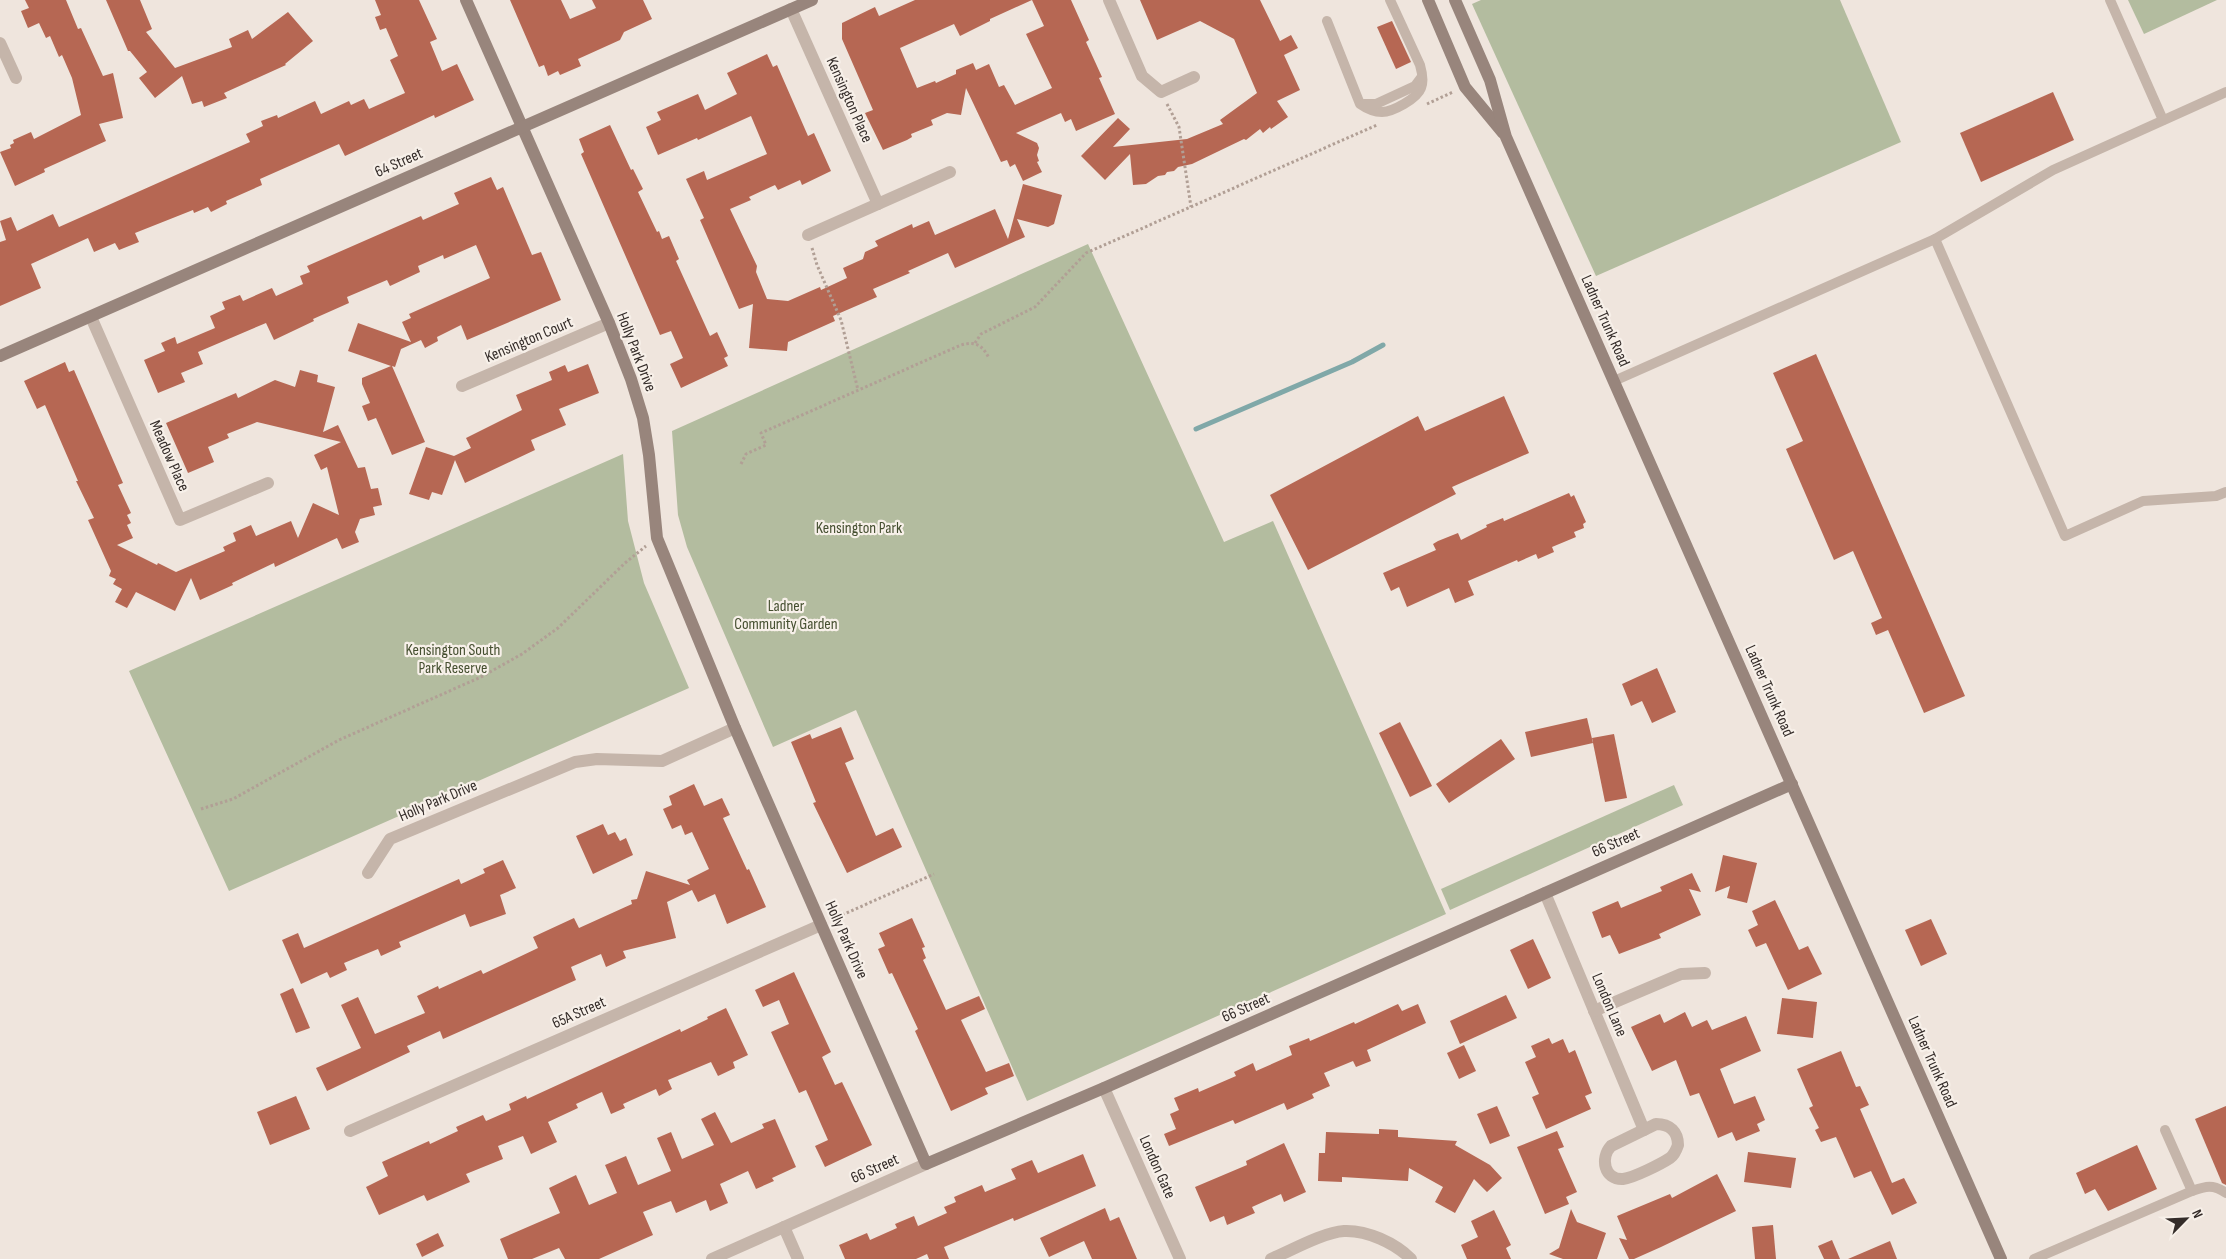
<svg xmlns="http://www.w3.org/2000/svg" width="2226" height="1259" viewBox="0 0 2226 1259" font-family="'Sofia Sans Condensed',sans-serif">
  <rect width="100%" height="100%" fill="#efe5dd"/>
  <g fill="#b3bc9f">
    <polygon points="1481,0 1840,0 1901,142 1596,276 1472,4"/>
    <polygon points="2128,0 2217,0 2144,34"/>
    <polygon points="1088,244 1224,542 1273,521 1446,914 1027,1101 856,710 773,747 687,547 678,515 672,431"/>
    <polygon points="623,454 628,521 644,583 689,688 229,891 129,671"/>
    <polygon points="1674,785 1683,805 1450,910 1441,889"/>
  </g>
  <g fill="none" stroke-linecap="round" stroke-linejoin="round">
    <polyline stroke="#80a8a8" stroke-width="5" points="1196,429 1352,362 1383,345"/>
  </g>
  <g fill="#b66753" fill-rule="evenodd">
    <polygon points="25,0 66,0 78,29 81,28 103,76 113,73 123,118 99,124 106,141 44,169 45,172 15,186 0,152 11,148 10,145 14,143 13,140 31,132 34,139 81,115 72,78 62,55 59,57 50,36 46,38 39,23 28,28 21,11 29,8"/>
    <polygon points="106,0 140,0 152,29 146,32 175,68 232,47 229,39 248,30 252,39 288,12 313,41 285,64 286,65 224,93 227,98 204,107 202,101 192,104 182,76 155,98 139,78 147,72 130,51 128,51"/>
    <polygon points="375,0 419,0 437,39 430,42 442,71 457,64 474,100 435,118 434,115 345,156 339,144 260,179 262,185 226,201 227,204 211,212 208,207 194,213 193,210 135,233 139,242 119,250 115,243 94,252 88,238 31,264 41,288 0,306 0,242 6,240 0,221 11,217 17,231 53,214 59,227 250,142 246,134 263,126 261,121 277,115 278,118 315,101 321,114 349,101 351,105 364,99 369,109 405,93 390,60 398,56 386,28 380,30 375,17 381,15"/>
    <polygon points="510,0 561,0 570,19 596,8 592,0 643,0 652,19 624,32 620,40 578,59 581,66 560,75 558,71 548,76 544,65 539,67"/>
    <path d="M 915,0 L 1071,0 L 1089,40 L 1086,42 L 1102,77 L 1099,78 L 1115,114 L 1076,131 L 1071,119 L 1065,122 L 1061,113 L 1016,133 L 1037,143 L 1039,148 L 1037,155 L 1039,161 L 1037,162 L 1042,172 L 1023,181 L 1015,164 L 1010,167 L 1007,160 L 1001,162 L 966,88 L 961,115 L 947,113 L 931,120 L 933,125 L 911,134 L 912,137 L 907,140 L 883,150 L 865,113 L 873,110 L 842,39 L 842,23 L 875,7 L 879,16 ZM 1032,0 L 1044,26 L 1026,34 L 1052,88 L 1015,105 L 1004,85 L 999,87 L 989,64 L 976,70 L 973,63 L 956,70 L 956,74 L 936,83 L 935,81 L 917,88 L 900,48 L 954,24 L 960,36 L 990,21 L 990,19 Z"/>
    <polygon points="1140,0 1260,0 1280,41 1291,35 1298,48 1284,55 1300,90 1277,101 1288,117 1271,129 1270,127 1263,133 1260,129 1246,140 1244,139 1192,164 1178,167 1174,171 1167,172 1165,175 1158,176 1146,184 1133,185 1130,154 1105,180 1081,156 1118,118 1130,129 1113,147 1187,139 1223,124 1220,120 1257,93 1234,39 1200,21 1157,40"/>
    <polygon points="1392,21 1411,62 1396,69 1377,27"/>
    <polygon points="767,54 773,67 777,65 808,136 814,133 831,171 802,185 800,180 778,190 775,185 749,197 751,200 730,209 757,266 756,272 767,299 788,301 820,287 821,290 847,278 843,268 863,259 865,252 878,246 875,241 912,224 913,228 929,221 935,235 995,209 1008,239 1023,184 1062,195 1054,224 1048,227 1017,219 1025,237 955,268 948,253 908,271 910,273 873,289 877,297 833,316 835,321 788,342 787,351 749,348 753,304 739,309 700,220 704,218 686,179 704,171 707,180 767,154 751,116 698,140 697,138 658,155 646,127 661,120 657,112 698,94 705,110 737,94 727,73"/>
    <polygon points="2053,92 2074,140 1981,182 1960,133"/>
    <polygon points="610,125 631,170 633,169 643,189 638,192 657,232 659,231 662,239 669,236 679,259 676,261 710,336 717,332 728,356 724,358 728,366 681,388 670,364 683,358 671,331 660,335 581,154 584,152 579,139"/>
    <polygon points="491,177 497,190 503,187 532,255 541,252 561,300 467,340 461,325 437,337 438,341 425,348 421,340 401,349 395,367 392,366 425,442 392,455 376,418 368,421 362,406 370,403 362,384 362,378 391,366 348,351 358,323 411,342 402,322 411,318 409,314 490,278 476,245 444,259 443,255 418,266 420,272 390,286 387,280 347,297 349,303 313,319 314,321 274,340 266,323 198,352 203,364 181,373 185,382 158,393 144,360 165,351 161,343 175,337 177,344 215,328 210,316 225,309 222,302 240,295 243,301 272,288 276,296 303,284 300,276 310,272 307,266 421,216 423,220 459,204 454,193"/>
    <polygon points="1816,354 1965,696 1924,713 1888,630 1876,635 1871,623 1882,618 1853,551 1834,560 1786,449 1803,441 1773,373"/>
    <polygon points="65,362 69,372 74,370 123,483 118,485 131,513 127,515 131,523 127,525 133,538 117,545 157,565 158,563 176,572 225,551 223,547 236,541 233,533 251,525 256,536 291,521 298,538 313,503 339,515 327,467 321,470 314,455 341,442 257,422 227,434 229,438 208,447 214,462 188,473 166,423 236,393 238,398 275,380 295,387 300,370 318,375 317,382 335,387 323,432 338,425 358,468 365,467 371,489 378,488 382,505 373,507 375,515 360,519 355,532 359,542 342,549 337,538 275,567 274,563 232,583 233,585 200,600 191,578 175,611 136,592 127,608 115,602 122,589 113,584 116,579 109,576 111,571 88,520 94,518 76,481 78,481 45,405 37,409 24,381"/>
    <polygon points="588,364 599,393 559,409 566,425 531,440 535,450 465,483 455,460 442,495 432,492 429,500 409,494 426,447 454,456 471,448 466,438 522,410 516,395 552,380 549,372 565,365 568,372"/>
    <polygon points="1504,396 1529,453 1452,487 1456,494 1308,570 1270,495 1418,416 1425,431"/>
    <polygon points="1569,493 1571,497 1574,495 1586,522 1583,524 1584,528 1574,532 1576,537 1552,547 1554,552 1538,559 1536,554 1518,562 1517,560 1468,581 1474,595 1455,603 1449,588 1407,607 1399,587 1391,591 1383,573 1436,550 1433,544 1438,541 1458,533 1461,540 1487,527 1486,525 1503,518 1504,521"/>
    <polygon points="1657,668 1676,712 1652,723 1642,701 1631,706 1622,684"/>
    <polygon points="1587,718 1593,743 1531,757 1525,732"/>
    <polygon points="1400,722 1432,786 1410,797 1379,733"/>
    <polygon points="841,727 854,759 845,763 876,836 893,828 902,847 847,873 813,803 816,802 791,742 810,734 812,739"/>
    <polygon points="1614,734 1627,798 1605,802 1592,738"/>
    <polygon points="1501,739 1515,759 1449,803 1436,784"/>
    <polygon points="694,784 704,806 722,798 730,815 723,818 747,870 749,869 766,907 727,924 715,894 698,902 692,890 667,902 676,938 623,951 626,958 606,967 601,954 571,967 576,980 443,1039 440,1031 407,1046 410,1052 327,1091 316,1068 361,1048 341,1005 358,997 375,1034 425,1013 417,996 438,986 439,989 481,970 483,974 538,948 533,937 574,918 579,928 632,904 631,900 637,899 646,871 690,885 687,880 709,869 692,832 685,835 681,825 672,829 663,809 672,805 669,796"/>
    <polygon points="603,824 608,835 615,832 620,841 626,838 633,855 593,874 576,836"/>
    <polygon points="1723,855 1757,863 1747,903 1727,898 1730,886 1715,892"/>
    <polygon points="503,860 516,888 500,895 506,914 470,927 465,914 399,942 401,947 381,956 378,949 344,963 347,970 330,978 327,972 301,984 282,940 298,933 304,948 459,879 461,884 485,873 483,869"/>
    <polygon points="1692,873 1701,892 1689,889 1701,915 1659,934 1661,938 1619,954 1610,935 1602,938 1592,912 1618,901 1621,908 1662,891 1660,887"/>
    <polygon points="1775,900 1799,950 1808,946 1822,974 1788,990 1766,943 1756,947 1748,930 1758,925 1752,911"/>
    <polygon points="912,918 925,947 922,948 926,958 923,960 946,1010 979,996 985,1009 961,1020 986,1072 1009,1063 1014,1076 985,1088 988,1094 951,1111 915,1031 918,1029 892,973 889,974 878,949 885,946 879,933"/>
    <polygon points="1931,919 1947,954 1921,966 1905,930"/>
    <polygon points="1533,939 1551,978 1528,989 1510,950"/>
    <polygon points="794,972 831,1052 822,1057 835,1085 842,1082 872,1145 825,1167 815,1146 828,1140 806,1090 799,1093 771,1032 789,1024 779,1000 763,1007 755,990"/>
    <polygon points="293,988 310,1028 296,1033 280,994"/>
    <polygon points="1506,995 1517,1018 1460,1044 1450,1021"/>
    <polygon points="1782,998 1817,1002 1813,1038 1777,1034"/>
    <polygon points="1398,1004 1402,1011 1418,1004 1426,1023 1367,1050 1371,1061 1356,1067 1353,1061 1324,1073 1330,1086 1312,1094 1314,1098 1287,1110 1284,1103 1235,1124 1233,1120 1169,1146 1164,1134 1176,1129 1170,1114 1179,1110 1174,1098 1198,1088 1199,1092 1236,1076 1234,1072 1253,1063 1256,1071 1292,1055 1289,1046 1309,1038 1310,1041 1354,1022 1355,1024"/>
    <polygon points="726,1008 748,1055 733,1062 735,1068 718,1076 711,1062 668,1080 672,1089 659,1096 656,1089 623,1104 625,1108 611,1114 602,1092 576,1104 578,1108 548,1122 557,1142 531,1154 523,1136 498,1146 503,1159 466,1174 470,1182 427,1201 424,1195 379,1215 366,1187 388,1176 382,1162 429,1141 430,1144 458,1131 456,1127 483,1115 486,1121 511,1110 509,1104 526,1096 527,1099 680,1029 681,1032 708,1019 707,1017"/>
    <polygon points="1685,1012 1692,1027 1707,1020 1712,1030 1746,1016 1761,1051 1720,1069 1734,1104 1755,1096 1765,1120 1757,1124 1760,1131 1736,1141 1732,1132 1718,1138 1699,1093 1690,1096 1676,1060 1652,1071 1631,1027 1660,1014 1664,1023"/>
    <polygon points="1549,1038 1552,1044 1563,1039 1569,1053 1575,1050 1592,1093 1585,1096 1591,1109 1546,1129 1532,1097 1539,1094 1525,1062 1536,1057 1531,1046"/>
    <polygon points="1464,1045 1476,1071 1459,1079 1447,1053"/>
    <polygon points="1841,1051 1856,1087 1860,1086 1869,1105 1860,1109 1892,1183 1904,1178 1917,1203 1892,1215 1871,1171 1854,1178 1836,1137 1821,1142 1815,1130 1819,1128 1809,1108 1813,1106 1797,1069"/>
    <polygon points="296,1096 310,1129 270,1145 257,1112"/>
    <polygon points="1497,1106 1510,1136 1490,1144 1477,1114"/>
    <polygon points="2226,1106 2226,1185 2222,1183 2195,1119"/>
    <polygon points="715,1112 731,1143 764,1128 762,1124 775,1119 796,1167 772,1178 774,1181 756,1189 748,1171 720,1184 728,1203 710,1211 706,1200 676,1213 671,1201 643,1212 653,1235 599,1259 565,1259 559,1248 532,1259 508,1259 500,1239 560,1213 549,1188 576,1175 589,1205 617,1193 605,1165 626,1156 638,1185 671,1171 657,1138 671,1132 682,1159 714,1145 701,1119"/>
    <polygon points="1379,1129 1398,1130 1398,1137 1457,1141 1455,1145 1490,1165 1502,1178 1487,1192 1474,1179 1455,1213 1435,1202 1443,1187 1409,1168 1408,1181 1342,1177 1342,1182 1318,1181 1319,1153 1325,1153 1326,1132 1379,1134"/>
    <polygon points="1557,1131 1564,1147 1558,1149 1577,1192 1566,1197 1569,1204 1545,1214 1517,1147"/>
    <polygon points="1284,1143 1306,1192 1284,1202 1281,1194 1252,1207 1255,1213 1227,1225 1224,1216 1210,1222 1195,1187 1247,1165 1246,1161"/>
    <polygon points="2137,1145 2157,1189 2108,1211 2095,1189 2085,1194 2076,1173"/>
    <polygon points="1748,1152 1796,1158 1791,1188 1744,1182"/>
    <polygon points="1083,1154 1096,1186 1014,1221 1013,1218 944,1247 949,1259 929,1259 927,1254 916,1259 845,1259 839,1245 867,1233 870,1240 897,1228 895,1224 914,1216 918,1226 947,1213 944,1207 956,1202 954,1197 982,1185 985,1192 1016,1179 1011,1169 1032,1160 1038,1173"/>
    <polygon points="1717,1174 1736,1211 1661,1247 1634,1259 1629,1259 1619,1238 1627,1240 1617,1216 1670,1194 1672,1198"/>
    <polygon points="1105,1208 1110,1221 1119,1217 1137,1259 1092,1259 1084,1241 1049,1257 1040,1238"/>
    <polygon points="1571,1209 1577,1222 1606,1233 1597,1259 1563,1259 1549,1254 1559,1248"/>
    <polygon points="1494,1210 1511,1245 1506,1248 1511,1259 1467,1259 1461,1245 1478,1237 1471,1221"/>
    <polygon points="1773,1225 1776,1259 1755,1259 1752,1227"/>
    <polygon points="438,1233 444,1246 422,1257 416,1244"/>
    <polygon points="1832,1240 1840,1259 1824,1259 1818,1246"/>
    <polygon points="1890,1241 1897,1259 1848,1259"/>
  </g>
  <g fill="none" stroke-linecap="round" stroke-linejoin="round">
    <g stroke="#b19f95" stroke-width="3" stroke-dasharray="2.5 2.5" stroke-linecap="butt">
      <polyline points="1167,104 1179,127 1191,207"/>
      <polyline points="1427,104 1453,92"/>
      <polyline points="812,248 817,265 841,320 858,390"/>
      <polyline points="975,343 981,334 1035,307 1086,253 1377,125"/>
      <path d="M 741,464 L 746,454 L 766,445 L 761,433 L 961,345 C 976,341 982,345 989,358"/>
      <polyline points="201,809 233,799 339,740 481,677 522,654 558,628 625,563 646,546"/>
      <polyline points="833,919 934,874"/>
    </g>
    <g stroke="#c5b5aa" stroke-width="10">
      <polyline points="2110,0 2163,120"/>
      <path d="M 1327,21 L 1360,104 C 1367,109 1373,112 1382,112 C 1392,112 1417,99 1421,88 C 1424,81 1422,72 1420,65 L 1390,0"/>
      <polyline points="1364,104 1376,104 1415,86 1421,78"/>
      <polyline points="1935,239 2065,536 2143,501 2216,496 2226,492"/>
      <polyline points="1614,381 1935,239 2053,170 2226,92"/>
      <polyline points="2165,1130 2192,1191"/>
      <path d="M 2034,1259 L 2192,1191 C 2206,1186 2213,1184 2226,1193"/>
    </g>
    <g stroke="#c5b5aa" stroke-width="12">
      <polyline points="1109,0 1142,76 1161,92 1194,77"/>
      <polyline points="791,9 878,204"/>
      <polyline points="0,43 16,78"/>
      <polyline points="808,235 950,172"/>
      <polyline points="91,317 180,520 268,483"/>
      <polyline points="462,386 609,323"/>
      <polyline points="368,873 390,839 575,762 597,759 662,761 735,728"/>
      <polyline points="1545,893 1644,1130"/>
      <polyline points="1594,1011 1681,974 1705,973"/>
      <polyline points="1104,1088 1180,1259"/>
      <path d="M 1656,1124 C 1670,1124 1678,1132 1678,1145 C 1676,1151 1674,1155 1670,1158 C 1661,1164 1633,1178 1623,1179 C 1604,1180 1600,1158 1611,1146 Z"/>
      <polyline points="350,1131 821,925"/>
      <polyline points="784,1227 798,1259"/>
      <polyline points="712,1259 926,1164"/>
      <path d="M 1271,1259 C 1290,1251 1324,1232 1344,1231 C 1367,1230 1395,1243 1411,1259"/>
    </g>
    <g stroke="#98857c" stroke-width="12">
      <polyline points="466,0 609,323 631,379 643,418 649,455 657,538 735,728 926,1164 1104,1088 1792,784"/>
      <polyline points="1428,0 1465,87 1503,133"/>
      <polyline points="1455,0 1490,80 1506,137 2001,1259"/>
      <polyline points="0,356 812,0"/>
    </g>
  </g>
  <g text-anchor="middle" dominant-baseline="central" stroke-width="4.5" stroke-linejoin="round" paint-order="stroke">
    <g font-size="16" fill="#342c29" stroke="#f7f0e9">
      <text transform="translate(849 100) rotate(66)">Kensington Place</text>
      <text transform="translate(399 163) rotate(-24)">64 Street</text>
      <text transform="translate(1605 321) rotate(66)">Ladner Trunk Road</text>
      <text transform="translate(529 340) rotate(-23)">Kensington Court</text>
      <text transform="translate(636 352) rotate(69)">Holly Park Drive</text>
      <text transform="translate(169 456) rotate(66)">Meadow Place</text>
      <text transform="translate(1769 691) rotate(66)">Ladner Trunk Road</text>
      <text transform="translate(438 801) rotate(-23)">Holly Park Drive</text>
      <text transform="translate(1616 843) rotate(-24)">66 Street</text>
      <text transform="translate(846 940) rotate(66)">Holly Park Drive</text>
      <text transform="translate(1609 1005) rotate(67)">London Lane</text>
      <text transform="translate(1246 1008) rotate(-24)">66 Street</text>
      <text transform="translate(579 1013) rotate(-24)">65A Street</text>
      <text transform="translate(1932 1062) rotate(66)">Ladner Trunk Road</text>
      <text transform="translate(1157 1167) rotate(66)">London Gate</text>
      <text transform="translate(875 1169) rotate(-24)">66 Street</text>
    </g>
    <g font-size="16" fill="#454f30" stroke="#f7f0e9">
      <text x="859" y="528">Kensington Park</text>
      <text x="786" y="606">Ladner<tspan x="786" dy="18">Community Garden</tspan></text>
      <text x="453" y="650">Kensington South<tspan x="453" dy="18">Park Reserve</tspan></text>
    </g>
  </g>
  <g transform="translate(2186 1219) rotate(66)" stroke="#f7f0e9" stroke-width="4" paint-order="stroke">
  <path d="M0-4L9 19L0 12L-9 19Z" fill="#342c29"/>
  <text y="-8" font-size="14" font-weight="bold" text-anchor="middle" fill="#342c29">N</text>
  </g>
</svg>
